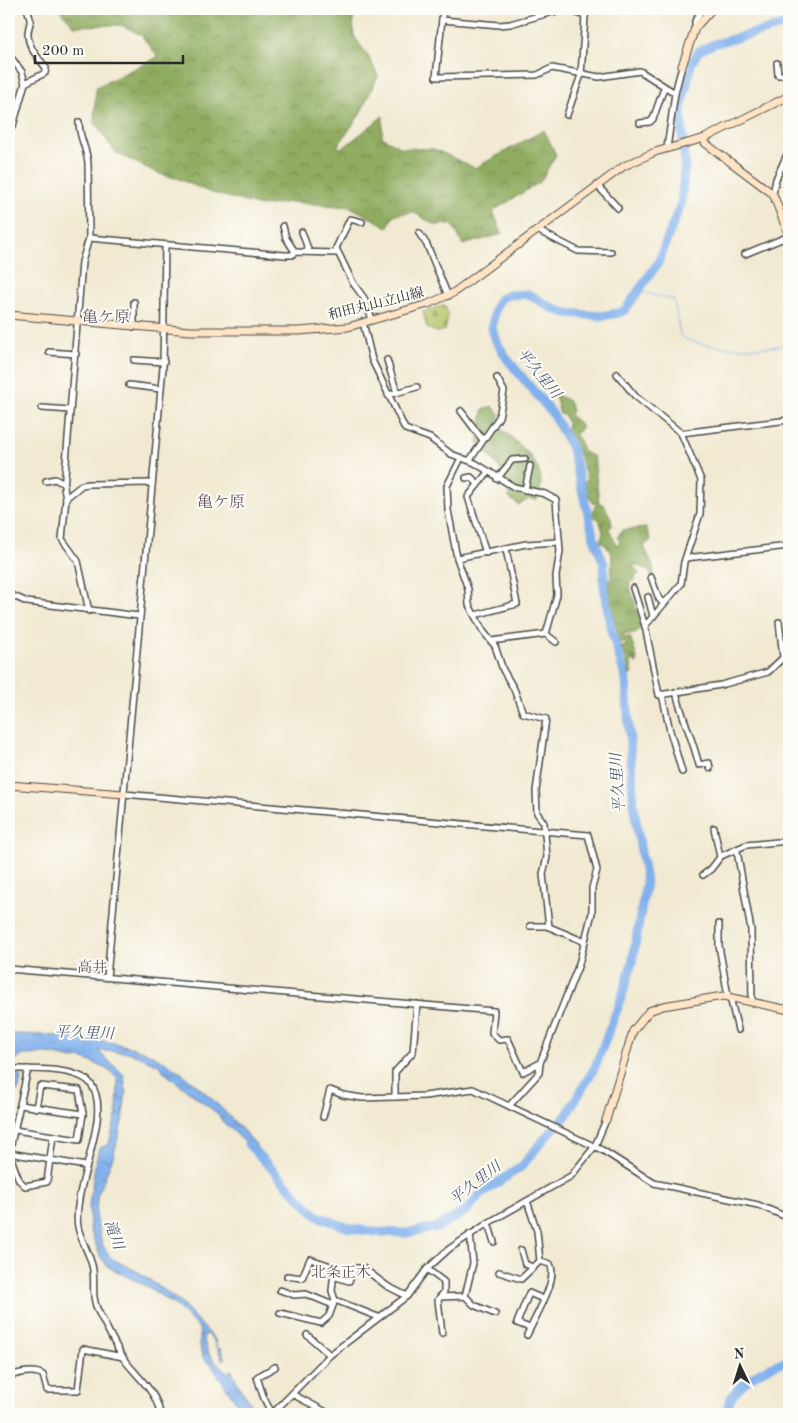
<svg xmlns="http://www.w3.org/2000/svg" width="798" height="1423" viewBox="0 0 798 1423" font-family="'Old Standard TT','Noto Serif JP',serif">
  <defs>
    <pattern id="forest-crowns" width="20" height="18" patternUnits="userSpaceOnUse" patternTransform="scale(1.25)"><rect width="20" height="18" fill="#90ac60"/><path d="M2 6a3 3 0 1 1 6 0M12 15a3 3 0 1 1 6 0" fill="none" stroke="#768c4f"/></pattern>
    <pattern id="cemetery-stones" width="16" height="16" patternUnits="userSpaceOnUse" patternTransform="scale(1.25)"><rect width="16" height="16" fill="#b6c86c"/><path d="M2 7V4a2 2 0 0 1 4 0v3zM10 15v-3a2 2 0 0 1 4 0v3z" fill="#94a359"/></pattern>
    <pattern id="water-ripples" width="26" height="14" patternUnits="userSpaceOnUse" patternTransform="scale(1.25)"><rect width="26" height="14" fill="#81b1ec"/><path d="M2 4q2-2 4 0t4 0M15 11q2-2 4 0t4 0" fill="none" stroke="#6a90bf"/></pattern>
  </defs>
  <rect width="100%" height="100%" fill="#fdfcf7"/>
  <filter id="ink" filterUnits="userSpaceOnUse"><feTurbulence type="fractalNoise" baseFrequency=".02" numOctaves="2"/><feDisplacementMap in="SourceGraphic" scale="10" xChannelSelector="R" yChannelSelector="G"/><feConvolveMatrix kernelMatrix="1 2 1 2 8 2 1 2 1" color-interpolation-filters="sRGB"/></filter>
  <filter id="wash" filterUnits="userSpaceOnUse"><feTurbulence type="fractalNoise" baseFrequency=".0096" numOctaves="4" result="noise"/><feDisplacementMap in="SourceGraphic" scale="20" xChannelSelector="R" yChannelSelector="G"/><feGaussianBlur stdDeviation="1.12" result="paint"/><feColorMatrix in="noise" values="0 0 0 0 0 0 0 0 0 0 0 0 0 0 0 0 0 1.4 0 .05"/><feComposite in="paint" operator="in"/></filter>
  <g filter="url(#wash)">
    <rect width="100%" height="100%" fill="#f1e9d1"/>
    <g fill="url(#forest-crowns)" stroke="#5e6c46">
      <polygon points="59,9 368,9 353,17 354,36 368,56 378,76 359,116 337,147 343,148 383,116 382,137 401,148 434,149 475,168 544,130 556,155 540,182 493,211 502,234 463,245 452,224 435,225 413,212 393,215 388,227 350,207 291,202 261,206 209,192 179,179 160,174 116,153 94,122 96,87 158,57 141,35 121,25 74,26"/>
      <polygon points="550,391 569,401 572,410 570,415 582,426 578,432 575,431 584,452 594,457 599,503 594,504 587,494 589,491 586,490 584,482 587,479 578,451 572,444 566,429 568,426 564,414 560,414 556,399"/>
      <path d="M 492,406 L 499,413 L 499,427 C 521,446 552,467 537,500 L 529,499 L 519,505 L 509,498 C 508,473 494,461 478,443 L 483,410 Z"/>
      <polygon points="603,503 611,518 612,526 609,529 617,546 620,541 617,538 622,530 646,528 651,540 644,546 653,566 654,576 649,573 648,570 634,564 634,567 639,573 633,581 629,582 638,615 643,627 635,633 623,634 625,638 630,636 637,658 637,664 634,661 633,657 631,664 633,673 630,676 624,652 620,647 626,646 626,642 620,643 612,609 607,599 609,588 608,579 610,581 611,578 612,554 604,543 600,542 603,532 599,519 592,516 595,506"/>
    </g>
    <polygon fill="url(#cemetery-stones)" stroke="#707a4c" points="445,305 448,316 445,330 437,332 427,328 423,312"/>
    <g fill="url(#water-ripples)" stroke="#566e8c">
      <path d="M 9,1034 C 48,1034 118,1038 152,1055 C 193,1075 225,1112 256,1144 L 256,1152 L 222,1121 L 218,1114 L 166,1074 L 159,1065 L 128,1052 L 98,1051 L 124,1075 L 126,1091 L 122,1122 L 113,1157 L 97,1197 L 96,1216 L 102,1244 L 111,1258 L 140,1273 L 180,1302 L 212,1336 L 216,1342 L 215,1345 L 219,1350 L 220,1348 L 225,1359 L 223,1360 C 218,1352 214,1337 207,1334 L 203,1337 C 206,1352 216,1366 229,1373 L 231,1369 L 240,1388 L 258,1414 L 251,1414 L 245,1409 L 247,1414 L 244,1414 L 210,1363 C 197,1358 201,1339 199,1328 L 176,1306 L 148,1287 L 108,1267 L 100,1256 L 90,1229 L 89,1205 L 96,1160 L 100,1148 L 109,1144 L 117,1113 L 118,1080 C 109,1066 95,1065 82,1058 L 74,1059 L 49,1054 L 23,1055 L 13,1063 L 9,1063 Z"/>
      <polygon points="9,1074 22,1076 18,1091 11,1090 9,1099"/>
    </g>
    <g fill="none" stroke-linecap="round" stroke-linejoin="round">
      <path stroke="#81b1ec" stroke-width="1" d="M 638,291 L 674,300 L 680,335 C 692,350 771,350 789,344"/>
      <g stroke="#81b1ec" stroke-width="9">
        <polyline points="248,1144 317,1216 349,1228 375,1232 406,1233 438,1227 466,1211 480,1195 522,1166 543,1140 566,1116 595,1067 619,1005 632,963 646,882 634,809 626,680 611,630 604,586 604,564 594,538 571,446 552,413 507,359 495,339 492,328 495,309 500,299 509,295 528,294 552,308 566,313 601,316 619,313 625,310 658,263 681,203 685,164 681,109 691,64 699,51 714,44 789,24"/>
        <path d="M 728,1414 C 723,1390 769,1363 789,1361"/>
      </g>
    </g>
  </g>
  <g filter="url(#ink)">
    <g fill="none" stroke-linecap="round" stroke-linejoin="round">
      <defs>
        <g id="street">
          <polyline points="443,9 436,77 537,75 552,68 599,77 640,71 675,93"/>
          <polyline points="442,20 499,25 510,24 553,12 568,10 585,16"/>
          <polyline points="695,28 695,21 702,9"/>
          <polyline points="9,55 22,72 25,83"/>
          <polyline points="777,63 778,75 789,75"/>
          <polyline points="567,115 581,75 585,16 589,9"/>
          <path d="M 79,122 C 79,138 87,149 88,163 L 89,238 L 82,262 L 64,488 L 66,498 L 62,539 L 78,561 L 89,611"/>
          <polyline points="640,123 650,122 653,119 664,88"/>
          <path d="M 13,126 L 25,83 L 45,73 L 46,68 C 39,58 29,49 28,36 C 27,24 34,26 27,9"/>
          <polyline points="667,148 675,93 682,66"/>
          <polyline points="597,185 618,208"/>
          <polyline points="773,194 776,179 789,150"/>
          <polyline points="362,222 350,219 336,248 353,283 364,298 372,319"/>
          <polyline points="283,226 286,238 295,252"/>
          <polyline points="537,230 578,251 611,252"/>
          <polyline points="302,232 309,252"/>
          <polyline points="419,233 427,245 448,296"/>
          <polyline points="89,238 284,255 292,255 295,252 337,253"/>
          <polyline points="745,254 789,236"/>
          <polyline points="363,322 372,360 405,429 430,438 451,454 475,463 514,487 545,494 556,500 560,551 556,576 557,595 546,634 556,642"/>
          <polyline points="134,327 134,302"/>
          <polyline points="49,352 76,354"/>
          <polyline points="134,360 164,362"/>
          <polyline points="387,360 397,393"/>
          <polyline points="617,374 635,396 681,433 701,480 700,514 684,562 681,584 645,626 659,695 721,685 768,672 789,652"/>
          <polyline points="129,385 161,389"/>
          <polyline points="388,395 417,387"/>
          <polyline points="42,408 70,410"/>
          <polyline points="461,411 482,439"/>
          <polyline points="681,433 789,420"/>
          <polyline points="461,458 447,486 448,510 457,558 468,589 469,605 483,631 495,646 503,670 514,689 523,713 546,719 536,791 537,813 544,823 547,857 543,874 549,927"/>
          <polyline points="470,460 499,417 504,391 497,378"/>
          <polyline points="466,478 471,477 478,484"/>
          <polyline points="497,479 512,460 525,459"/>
          <polyline points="46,481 55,479 64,484"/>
          <polyline points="525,490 530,466"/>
          <polyline points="66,498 82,485 89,484 152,483"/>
          <polyline points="486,553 468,497 488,472"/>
          <polyline points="457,558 526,544 558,542"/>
          <polyline points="686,558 789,546"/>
          <polyline points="651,577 659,599 663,603"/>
          <polyline points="633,588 645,626"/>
          <polyline points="9,594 27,602 139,616"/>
          <polyline points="648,597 653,616"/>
          <polyline points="475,615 517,604 506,549"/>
          <polyline points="779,622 783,657"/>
          <polyline points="491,641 546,634"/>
          <path d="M 676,692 C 682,717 693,740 699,765 L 709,763 L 710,768"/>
          <polyline points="662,694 670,731 682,772"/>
          <polyline points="124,794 588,835 597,870 592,888 592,913 579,964 540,1063 539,1073 509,1106"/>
          <polyline points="714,828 720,857"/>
          <polyline points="786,841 789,879"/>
          <polyline points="737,851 751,930 752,1001"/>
          <polyline points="703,875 711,869 721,856 746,845 789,841"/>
          <polyline points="719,924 719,946 728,996"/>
          <polyline points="530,926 547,926 585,942"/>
          <polyline points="9,969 494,1011 492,1033 499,1040 508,1039 523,1072 540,1063"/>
          <polyline points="107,977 163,367 165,245"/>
          <polyline points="730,997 738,1030"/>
          <path d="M 9,1069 C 28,1069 77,1067 90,1083 C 115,1113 71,1186 78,1227 C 81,1242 91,1255 93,1270 C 95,1285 91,1296 98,1311 C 106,1326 114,1343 123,1358 C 136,1376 157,1391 160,1414"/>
          <polyline points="28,1069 9,1153 19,1180 25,1186 47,1182 53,1136"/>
          <polyline points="395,1097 395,1072 413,1052 417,1004"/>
          <polyline points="20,1105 83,1114"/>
          <polyline points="323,1117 330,1090 343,1095 362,1098 425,1096 473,1089 602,1150 654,1183 758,1205 789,1218"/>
          <polyline points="15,1130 79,1140 83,1114 79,1090 40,1086 36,1108"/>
          <polyline points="9,1153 86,1166"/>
          <path d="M 527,1201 L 537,1231 L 540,1261 L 550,1264 C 559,1279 534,1319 527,1335"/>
          <polyline points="488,1223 494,1242"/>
          <polyline points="521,1250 525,1264 533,1267"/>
          <polyline points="427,1269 444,1282 444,1292 438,1300 442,1333"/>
          <polyline points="499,1272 521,1279 540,1261"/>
          <polyline points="287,1276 302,1278 310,1259 328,1265 334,1272 332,1291 335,1300 378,1317"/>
          <polyline points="333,1276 349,1281 356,1268 363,1268 387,1286 407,1296"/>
          <polyline points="280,1290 294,1295 306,1294 333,1305"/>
          <polyline points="465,1296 473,1263 470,1234"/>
          <polyline points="440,1297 465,1296 474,1305 495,1314"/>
          <polyline points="280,1313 321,1323 329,1316 335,1300"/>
          <polyline points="530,1328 517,1323 529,1293 543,1299"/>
          <polyline points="307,1335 330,1355"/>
          <path d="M 9,1376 C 19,1373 34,1369 43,1375 L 47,1390 L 78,1390 L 83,1349 L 123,1357"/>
          <polyline points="292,1394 330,1414"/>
          <polyline points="272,1414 330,1355 407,1296 427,1269 449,1249 488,1223 571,1176 595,1146 606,1120"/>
          <path d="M 273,1414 C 263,1400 262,1392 257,1377 L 275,1367"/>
        </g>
        <g id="secondary">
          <polyline points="682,66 695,28 712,9"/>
          <polyline points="705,138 705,143 773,194 789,236"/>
          <polyline points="9,315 190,331 299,331 348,327 428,304 453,293 624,166 655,152 705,138 789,96"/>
          <polyline points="9,785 124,794"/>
          <polyline points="606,1120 633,1031 649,1011 663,1006 723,996 789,1010"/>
        </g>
      </defs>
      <use href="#street" stroke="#494844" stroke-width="8"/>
      <use href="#secondary" stroke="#494844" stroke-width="9"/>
      <use href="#street" stroke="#fff" stroke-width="5"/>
      <use href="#secondary" stroke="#ffe4c6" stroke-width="7"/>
    </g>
  </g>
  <g text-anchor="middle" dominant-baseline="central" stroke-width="4" stroke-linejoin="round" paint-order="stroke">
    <g font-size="14" fill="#2b2b2b" stroke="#fdfcf7">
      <text transform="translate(376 304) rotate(-14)">和田丸山立山線</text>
    </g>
    <g font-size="15" font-style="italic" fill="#495a6f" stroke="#fdfcf7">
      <text transform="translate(538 374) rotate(51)">平久里川</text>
      <text transform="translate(619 783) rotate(-94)">平久里川</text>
      <text transform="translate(84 1034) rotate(2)">平久里川</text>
      <text transform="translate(476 1184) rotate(-38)">平久里川</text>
      <text transform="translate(113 1235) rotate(70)">滝川</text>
    </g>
    <g font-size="15" fill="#655560" stroke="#fdfcf7">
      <text x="92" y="968">高井</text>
      <text x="341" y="1273">北条正木</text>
    </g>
    <g font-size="16" fill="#655560" stroke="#fdfcf7">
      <text x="106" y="318">亀ケ原</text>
      <text x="221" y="503">亀ケ原</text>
    </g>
  </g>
  <rect width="798" height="1423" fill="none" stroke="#fdfcf7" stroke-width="30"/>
  <g transform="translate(740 1366) rotate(356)" stroke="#fdfcf7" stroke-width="4" paint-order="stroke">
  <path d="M0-4L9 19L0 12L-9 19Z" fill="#2b2b2b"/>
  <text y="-8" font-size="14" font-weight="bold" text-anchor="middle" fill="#2b2b2b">N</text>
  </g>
  <path d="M35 55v8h148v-8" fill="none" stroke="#2b2b2b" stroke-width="2.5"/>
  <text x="42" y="55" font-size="15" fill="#2b2b2b" stroke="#fdfcf7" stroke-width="4" paint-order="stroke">200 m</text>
</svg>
